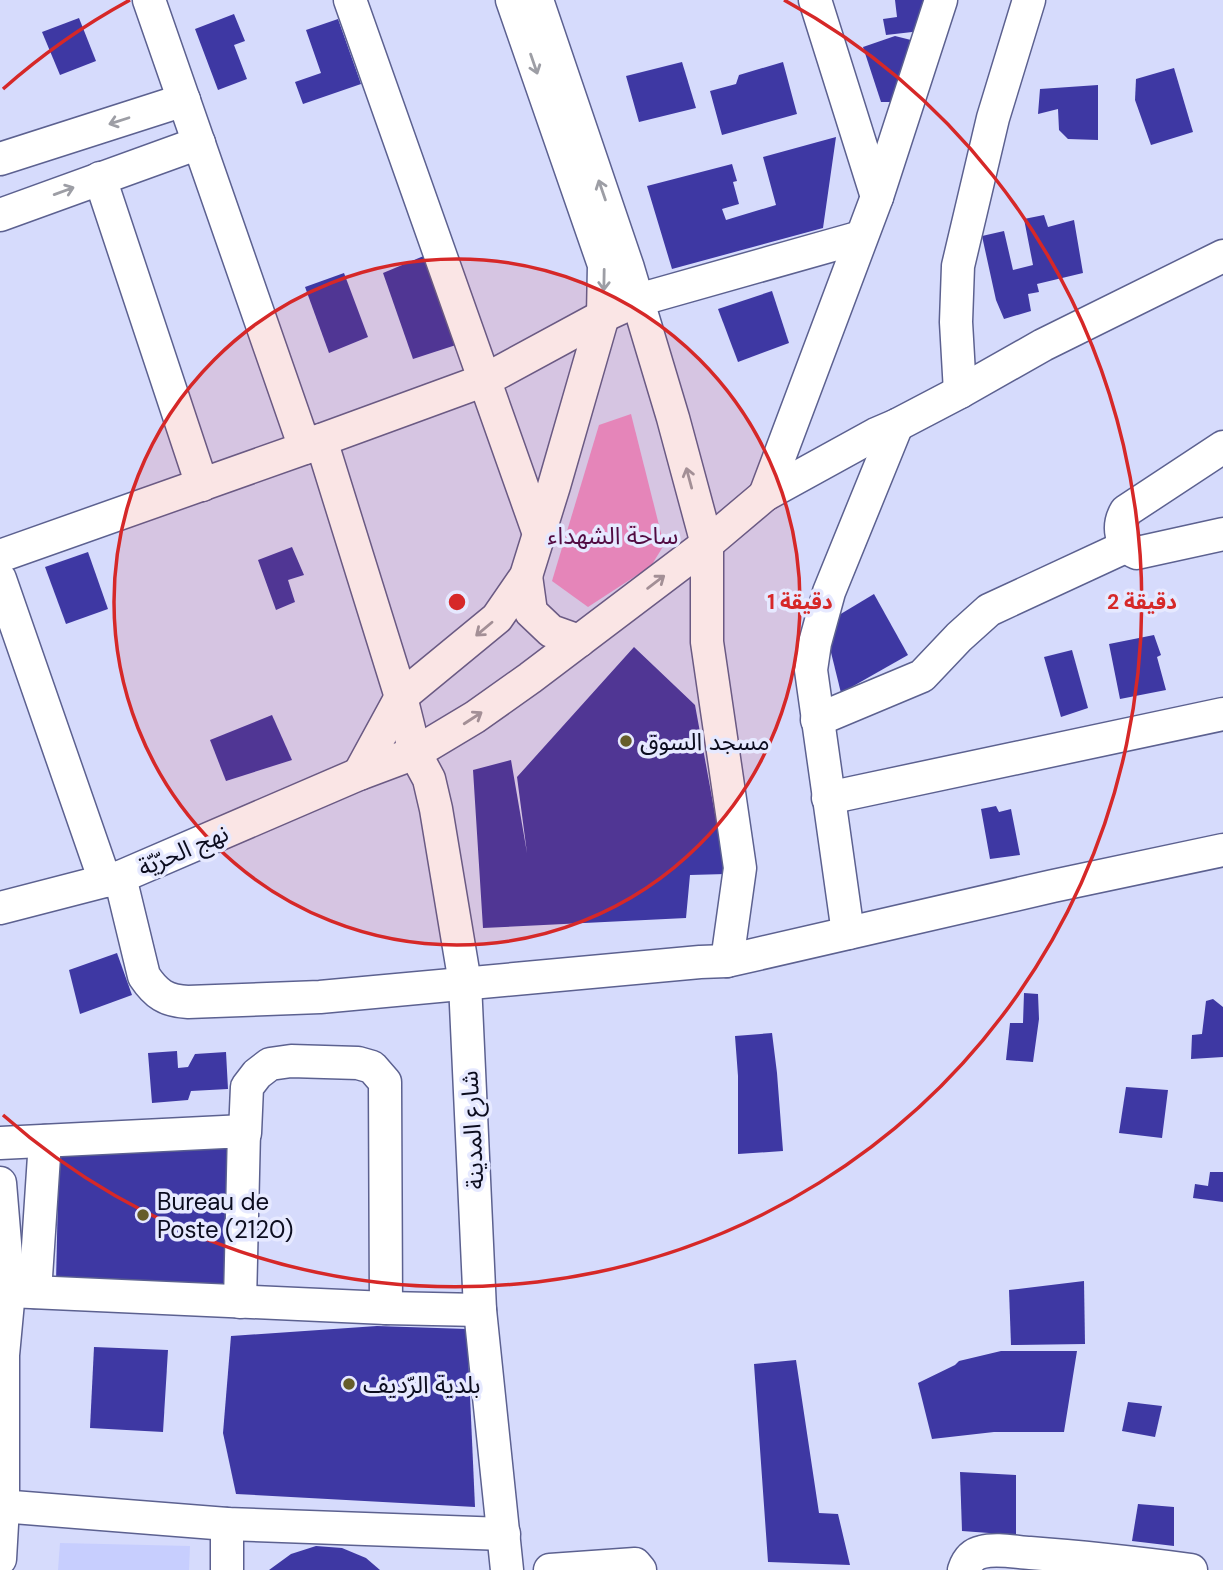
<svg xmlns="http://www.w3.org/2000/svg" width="1223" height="1570" viewBox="0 0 1223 1570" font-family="'DM Sans','Noto Sans Arabic',sans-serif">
  <rect width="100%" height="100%" fill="#d6dbfc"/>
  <polygon fill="#c7cefe" points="60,1543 190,1546 189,1570 58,1570"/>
  <polygon fill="#e892cd" points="631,414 664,545 651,566 588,607 552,581 599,425"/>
  <g fill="#3e38a3">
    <polygon points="895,0 924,0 921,31 886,35 883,19 897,17"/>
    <polygon points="234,14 245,41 234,45 247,79 218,90 195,29"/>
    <polygon points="79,18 96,61 60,75 42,32"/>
    <polygon points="338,19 361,84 303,104 295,82 321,73 306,30"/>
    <polygon points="895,36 923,43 904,102 881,102 863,47"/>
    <polygon points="682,62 696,108 639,122 626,76"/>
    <polygon points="783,62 797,114 722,135 710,91 736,84 739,75"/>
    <polygon points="1174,68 1193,132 1151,145 1135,100 1136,79"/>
    <polygon points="1098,85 1098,140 1068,139 1059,130 1058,109 1038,114 1040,89"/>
    <polygon points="836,137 823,228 672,269 647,186 732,164 737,181 733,182 739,204 722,209 726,220 776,205 763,157"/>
    <polygon points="1044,215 1048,227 1074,220 1083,273 1037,284 1039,292 1028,294 1031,311 1004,319 996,300 982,236 1004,231 1013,270 1033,265 1024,219"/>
    <polygon points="426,255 459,344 413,359 383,273"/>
    <polygon points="344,273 368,337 329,353 305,287"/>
    <polygon points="772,291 789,343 738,362 718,309"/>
    <polygon points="292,547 304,575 288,580 295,602 276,610 258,560"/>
    <polygon points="88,552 108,609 66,624 45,567"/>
    <polygon points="874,594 908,655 841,693 824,624"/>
    <polygon points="1154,635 1161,655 1157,657 1166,690 1120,699 1109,644"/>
    <polygon points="634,647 695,705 726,874 690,875 686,918 483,928 473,770 511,760 527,853 517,777"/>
    <polygon points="1072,650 1088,708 1061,717 1044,657"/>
    <polygon points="272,715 292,760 226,781 210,740"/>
    <polygon points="996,806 999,812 1011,809 1020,855 990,859 981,809"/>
    <polygon points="117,953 132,995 80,1014 69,970"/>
    <polygon points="1024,993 1038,994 1039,1019 1033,1062 1006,1060 1010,1023 1023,1023"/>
    <polygon points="1213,999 1223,1007 1223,1057 1191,1059 1192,1035 1202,1034 1206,1001"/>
    <polygon points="772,1033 777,1073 783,1151 738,1154 738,1076 735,1036"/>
    <polygon points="177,1051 178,1068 188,1067 195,1054 226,1052 228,1089 191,1091 188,1100 152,1103 148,1053"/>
    <polygon points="1126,1087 1168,1090 1162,1138 1119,1133"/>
    <polygon points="233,1145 225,1283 56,1283 59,1147"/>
    <polygon points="1210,1172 1223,1172 1223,1202 1193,1198 1195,1184 1208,1186"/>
    <polygon points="1084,1281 1085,1344 1011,1345 1009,1290"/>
    <polygon points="377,1326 467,1329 475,1507 236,1494 223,1433 231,1336"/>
    <polygon points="94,1347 168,1350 163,1432 90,1428"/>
    <polygon points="1001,1351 1077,1351 1064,1432 994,1432 932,1439 918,1383 955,1365 959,1361"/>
    <polygon points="796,1360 819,1513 838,1514 850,1565 768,1562 754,1364"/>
    <polygon points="1128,1402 1162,1406 1155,1437 1122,1431"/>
    <polygon points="960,1472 1016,1475 1016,1535 962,1531"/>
    <polygon points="1138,1504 1174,1507 1174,1546 1132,1541"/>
    <polygon points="316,1546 342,1548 366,1558 380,1570 269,1570 291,1554"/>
  </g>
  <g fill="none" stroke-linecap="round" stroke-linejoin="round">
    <defs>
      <g id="minor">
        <polyline points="149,0 305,448"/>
        <polyline points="350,0 539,534"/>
        <polyline points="537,0 628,268 673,418 707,544 707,642 740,868 727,961"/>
        <polyline points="815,0 877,197"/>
        <polyline points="0,159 184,100"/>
        <polyline points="100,178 202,485"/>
        <polyline points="0,215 199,143"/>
        <polyline points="960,392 956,322 958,266 993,118 1029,0"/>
        <polyline points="321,440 401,697 415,753 429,779 436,809 465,983 480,1310 507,1570"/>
        <path d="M 1223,447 L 1126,511 C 1117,526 1120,546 1137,553 L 1223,534"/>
        <polyline points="765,495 877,197 941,0"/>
        <polyline points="0,556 305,448 321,440 485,380 603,316 638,300 861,237"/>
        <polyline points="526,576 531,612 551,631 579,641"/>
        <polyline points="0,579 105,881"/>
        <polyline points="817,720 922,676 959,637 989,610 1127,546"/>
        <polyline points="359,774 401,697 497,618 526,576 554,486 603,316 604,265 512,0"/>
        <polyline points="828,798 1223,714"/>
        <path d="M 120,877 L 144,976 C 156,994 166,1001 188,1002 L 320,997 L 700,962 L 727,961 L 1053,886 L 1223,850"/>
        <polyline points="0,908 120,877 359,774 415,753 475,717 530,678 707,544 765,495 876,434 897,425 960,392 1043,345 1223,256"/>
        <polyline points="848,933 811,670 815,643 829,592 897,425"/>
        <polyline points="245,1133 247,1087 257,1074 270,1064 291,1061 358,1063 372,1067 385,1082 386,1308"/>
        <polyline points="0,1143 244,1131 240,1302"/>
        <polyline points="0,1183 9,1291 3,1355 3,1507 0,1559"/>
        <polyline points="9,1291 386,1308 480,1310"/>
        <polyline points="35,1292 45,1141"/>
        <polyline points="0,1506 227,1524 504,1534"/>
        <polyline points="227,1570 227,1524"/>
        <polyline points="550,1570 635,1564 640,1570"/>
        <path d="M 964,1570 C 967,1561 972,1554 982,1552 C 996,1548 1015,1552 1030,1553 C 1084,1557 1137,1563 1191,1570"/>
      </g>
    </defs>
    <use href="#minor" stroke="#5c6190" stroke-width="35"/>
    <use href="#minor" stroke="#fff" stroke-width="32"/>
  </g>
  <defs><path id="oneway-shaft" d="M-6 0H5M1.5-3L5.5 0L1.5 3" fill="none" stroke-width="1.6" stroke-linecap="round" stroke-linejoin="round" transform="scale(1.75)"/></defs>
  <g stroke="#9d9ea5">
    <use href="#oneway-shaft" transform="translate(534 64) rotate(71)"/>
    <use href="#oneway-shaft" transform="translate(119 121) rotate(162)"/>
    <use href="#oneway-shaft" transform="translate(602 190) rotate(-109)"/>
    <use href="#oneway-shaft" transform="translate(64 191) rotate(-20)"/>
    <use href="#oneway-shaft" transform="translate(604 280) rotate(91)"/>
    <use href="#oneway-shaft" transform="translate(689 478) rotate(-105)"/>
    <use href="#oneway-shaft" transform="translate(656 582) rotate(-37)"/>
    <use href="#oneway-shaft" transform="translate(484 629) rotate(140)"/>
    <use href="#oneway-shaft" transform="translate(473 718) rotate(-33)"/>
  </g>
  <circle cx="457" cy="602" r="343" fill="#d62828" fill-opacity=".12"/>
  <g fill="none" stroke="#d62828" stroke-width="3.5">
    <circle cx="457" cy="602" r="343"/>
    <path d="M3 89A685 685 0 0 1 130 0M784 0A685 685 0 1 1 3 1115"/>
  </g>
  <g fill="#665d2a" stroke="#e6e9ff" stroke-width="2.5">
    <circle cx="626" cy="741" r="7"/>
    <circle cx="143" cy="1215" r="7"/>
    <circle cx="349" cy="1384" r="7"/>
  </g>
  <g text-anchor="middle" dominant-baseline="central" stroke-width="7" stroke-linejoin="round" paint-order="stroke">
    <g font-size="24" fill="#510b42" stroke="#e6e9ff">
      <text x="613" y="535">ساحة الشهداء</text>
    </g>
    <g font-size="24" fill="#0b0c1e" stroke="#e6e9ff" text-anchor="start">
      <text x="640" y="741">مسجد السوق</text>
      <text x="157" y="1201">Bureau de<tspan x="157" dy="28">Poste (2120)</tspan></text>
      <text x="363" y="1384">بلدية الرّديف</text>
    </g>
    <g font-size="24" fill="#0b0c1e" stroke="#e6e9ff">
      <text transform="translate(183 850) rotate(-23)">نهج الحرّيّة</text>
      <text transform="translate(472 1130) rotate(-93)">شارع المدينة</text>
    </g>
  </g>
  <circle cx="457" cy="602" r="10" fill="#d62828" stroke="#e6e9ff" stroke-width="3.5"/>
  <g font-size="21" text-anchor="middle" font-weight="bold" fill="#d62828" stroke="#e6e9ff" stroke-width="7" stroke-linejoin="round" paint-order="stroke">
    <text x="800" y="609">1 دقيقة</text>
    <text x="1142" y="609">2 دقيقة</text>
  </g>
</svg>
